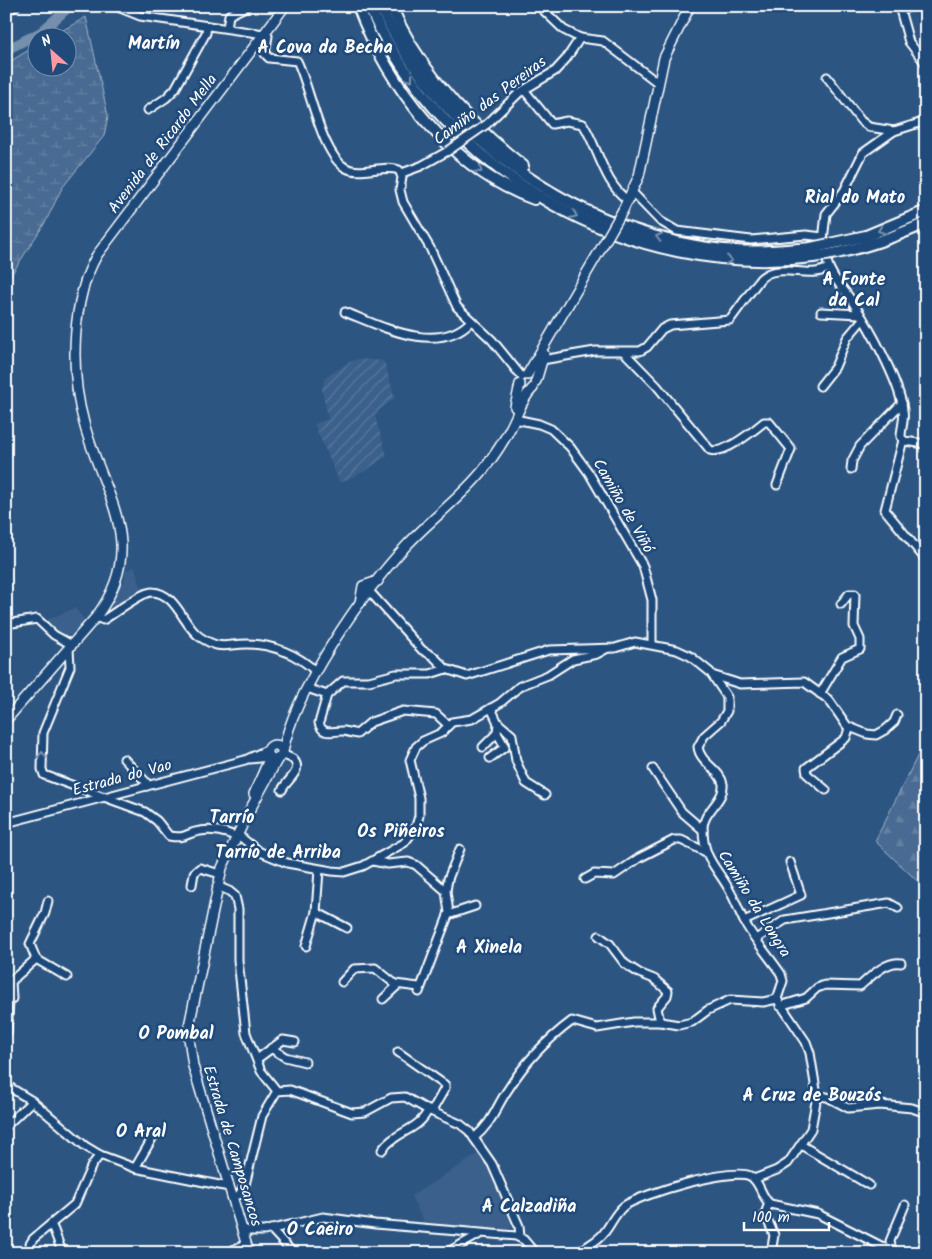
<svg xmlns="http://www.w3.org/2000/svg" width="932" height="1259" viewBox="0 0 932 1259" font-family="Kalam,sans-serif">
  <defs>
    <pattern id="industrial-furrows" width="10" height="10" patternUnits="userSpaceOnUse" patternTransform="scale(1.25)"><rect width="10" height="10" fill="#3b618b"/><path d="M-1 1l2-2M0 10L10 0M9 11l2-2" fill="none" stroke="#58799c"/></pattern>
    <pattern id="forest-firs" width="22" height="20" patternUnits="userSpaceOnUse" patternTransform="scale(1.25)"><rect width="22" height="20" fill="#486b92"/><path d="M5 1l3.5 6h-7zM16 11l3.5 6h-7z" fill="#6381a2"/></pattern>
    <pattern id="wetland-marsh" width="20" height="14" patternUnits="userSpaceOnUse" patternTransform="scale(1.25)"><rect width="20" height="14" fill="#486b92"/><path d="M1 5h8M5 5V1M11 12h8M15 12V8" fill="none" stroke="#6381a2"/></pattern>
  </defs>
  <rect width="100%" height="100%" fill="#2c5582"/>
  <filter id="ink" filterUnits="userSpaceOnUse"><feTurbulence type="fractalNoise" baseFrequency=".02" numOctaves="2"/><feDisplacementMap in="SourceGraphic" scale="10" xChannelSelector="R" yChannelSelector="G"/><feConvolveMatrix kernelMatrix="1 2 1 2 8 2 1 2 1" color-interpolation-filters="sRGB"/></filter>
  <g filter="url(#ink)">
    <g fill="#3b618b">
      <polygon points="135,567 142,591 113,608 112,603 121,584 125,579 125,571"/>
      <polygon points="75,608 86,622 71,635 62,635 45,621"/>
      <polygon points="481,1152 491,1169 489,1170 512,1227 508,1230 494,1231 424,1222 411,1196"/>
    </g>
    <polygon fill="url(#industrial-furrows)" points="357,359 384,361 395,398 380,410 375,417 387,456 365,471 340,483 314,424 328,419 322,389 325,378 346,364"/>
    <polygon fill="url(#forest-firs)" stroke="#a4b5c8" points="926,739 926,889 875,841"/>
    <polygon fill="url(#wetland-marsh)" stroke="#a4b5c8" points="86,17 108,116 104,136 62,188 46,221 6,283 6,64 37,45 38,68 68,68 68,38 51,37"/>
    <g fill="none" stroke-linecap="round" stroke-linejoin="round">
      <polyline stroke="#748fad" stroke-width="10" points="6,50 41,32 70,6"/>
      <defs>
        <g id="minor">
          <path d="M 115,6 L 140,16 L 264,34 L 268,36 L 265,54 L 269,58 L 297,61 C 310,86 321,155 346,168 C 361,176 383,164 399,170 L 402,177 L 400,190 L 403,202 L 430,248 L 457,307 L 492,340 L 522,377"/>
          <polyline points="539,6 564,30 580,38"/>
          <polyline points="899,6 909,42 926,64"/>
          <polyline points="900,10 915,6"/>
          <polyline points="6,11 16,6"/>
          <polyline points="227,28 229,15 247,6"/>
          <polyline points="827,77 861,121 869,127 894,131"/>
          <path d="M 525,91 L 552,124 L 567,121 L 583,124 C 598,147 604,185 629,201"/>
          <polyline points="148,110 166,98 175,89 206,33 207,26"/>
          <polyline points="487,124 519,93 555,71 566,59 580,38 603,41 658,83"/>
          <polyline points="402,173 421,166 448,151"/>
          <polyline points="633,193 660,221 677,231 751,240 806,235 823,237"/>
          <polyline points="823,240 826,214 844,191 863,153 894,131 926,121"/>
          <path d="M 827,261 C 831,278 844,288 853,303 C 869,326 900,383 903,410 C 905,419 901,428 901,437 L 904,441 L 926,444"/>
          <path d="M 345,312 C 381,326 438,356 471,321"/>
          <polyline points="821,312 860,314"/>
          <path d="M 624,352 L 657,386 L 710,450 C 724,455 753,431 764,422 L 769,422 L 791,449 L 777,485"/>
          <path d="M 542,360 L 595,351 L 640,351 L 647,347 L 662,329 L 670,325 L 730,320 L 760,279 C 777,261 809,280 828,268"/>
          <polyline points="820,386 835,367 847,338 863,319"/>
          <polyline points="515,419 539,424 551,429 570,447 589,473 643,566 652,600 652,644"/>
          <polyline points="903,440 885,510 926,560"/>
          <polyline points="851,469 852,461 860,446 902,403"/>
          <path d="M 370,592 L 422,650 L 433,656 L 446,669 L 467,676 L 549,650 L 615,648 L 635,642 L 677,650 L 690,656 L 710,672 L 727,697 L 727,711 L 721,721 L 704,736 L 698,747 C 700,763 720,769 723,784 C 725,801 702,812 703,829 C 703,860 718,868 731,893 C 736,902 739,912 744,921 C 754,940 769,956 781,974 L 783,981 L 777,999 L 806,1042 L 810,1053 L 817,1096 L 811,1129 L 788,1163 L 777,1170 L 754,1179"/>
          <path d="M 96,617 L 103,620 C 114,614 141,592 152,592 C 177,593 183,626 200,637 C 221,651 226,644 247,644 C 272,644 298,654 316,672"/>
          <polyline points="6,624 37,619 54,635 72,645"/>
          <path d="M 69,648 L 70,667 L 43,733 L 42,769 L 44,775 L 145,812 L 157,821 L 169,836 C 188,839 185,833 200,831 C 211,829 225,831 236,837"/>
          <path d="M 446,669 L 430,674 L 396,674 L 369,681 L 343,681 L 327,695 L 319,723 C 323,737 334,730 344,731 C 349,732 353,733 357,734 L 371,722 L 403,711 L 436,714 L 448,725"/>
          <polyline points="715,676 740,684 804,682 829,700 847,726 867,734 876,735 885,730 894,722 897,715"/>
          <polyline points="307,688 327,695"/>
          <polyline points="820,694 842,657 860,649 860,639 854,626 855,594 849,594 841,604"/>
          <polyline points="491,708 498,723 512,735 516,761 526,783 545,795"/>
          <polyline points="483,747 497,733"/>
          <polyline points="490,758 505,747 497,733 498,723"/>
          <polyline points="124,759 146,782 147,786"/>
          <polyline points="250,759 269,757"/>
          <polyline points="653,769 682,812 703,830"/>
          <path d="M 282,790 C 287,779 304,771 293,759 L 282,754"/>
          <polyline points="826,790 807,774 806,768 846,738 849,728"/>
          <polyline points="6,823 245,760 269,749"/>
          <polyline points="237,834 258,851 287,863 332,871 344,872 363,866 404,843 415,829 419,816 419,798 410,760 416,747 423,741 441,733 452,722 472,719 500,703 520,686 548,675 573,659 597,654 606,649"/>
          <polyline points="373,861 388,864 408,862 416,865 446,891 449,913 419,992"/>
          <polyline points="585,879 594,874 614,875 639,858 674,840 681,840 706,852"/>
          <polyline points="192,885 194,873 200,868 220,874"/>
          <polyline points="217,886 229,891 235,896 238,909 238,960 246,1033 261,1071 277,1091"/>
          <polyline points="446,891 448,879 460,849"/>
          <polyline points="316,912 347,928"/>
          <polyline points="448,915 475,906"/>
          <polyline points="744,921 801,895 790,862"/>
          <polyline points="599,936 610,944 625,964 639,973 654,979 668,991 667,996 657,1008 660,1022"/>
          <polyline points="756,939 785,920 889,903 898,908"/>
          <polyline points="306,946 316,912 319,870"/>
          <polyline points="36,959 67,977"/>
          <polyline points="342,982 354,969 375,968 395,984 419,987"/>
          <polyline points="383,999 398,985"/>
          <polyline points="6,1004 12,999 11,981 36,959 30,944 45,913 48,901"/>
          <path d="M 780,1006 L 806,998 L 817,988 L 825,985 L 860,986 C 870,977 887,960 901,963"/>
          <polyline points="7,1033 9,1002"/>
          <polyline points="271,1048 285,1057 305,1062"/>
          <polyline points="398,1052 445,1085 445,1088 432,1111"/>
          <polyline points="257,1059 283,1040 295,1042"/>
          <polyline points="6,1085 32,1101 85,1146 100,1155 135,1168 229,1187"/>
          <polyline points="817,1096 827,1097 848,1108 880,1105 912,1108 926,1113"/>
          <polyline points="6,1126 32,1101"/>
          <path d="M 474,1138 C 494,1121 495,1108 509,1088 C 525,1062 548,1039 572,1021 L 597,1028 L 634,1022 L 661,1022 L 679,1025 L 692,1022 L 708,1010 L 730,1000 L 763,1002 L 777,999"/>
          <polyline points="801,1145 869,1185"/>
          <path d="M 382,1150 C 394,1132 420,1130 428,1110"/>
          <polyline points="135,1168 153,1137"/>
          <polyline points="232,1197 239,1195 245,1185 262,1116 277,1091 290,1090 352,1113 365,1112 391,1098 405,1097 428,1110 460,1124 469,1131 492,1164 519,1226 520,1237"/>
          <polyline points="769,1203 765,1214 774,1235 771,1253"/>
          <path d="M 51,1224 C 57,1235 57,1242 63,1253"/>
          <polyline points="241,1228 249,1231 264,1231 323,1217 375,1224 516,1236 524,1240 535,1253"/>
          <polyline points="271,1229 293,1253"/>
          <polyline points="892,1251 890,1241 905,1205"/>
          <polyline points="31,1253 30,1244 33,1239 75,1204 92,1165 100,1155"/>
          <polyline points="226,1253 246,1244"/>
          <polyline points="446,1253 480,1234"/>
          <path d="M 579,1253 C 586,1246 596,1242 603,1234 C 611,1225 614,1214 624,1206 C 641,1194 732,1167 750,1176 C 760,1181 761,1197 770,1204 L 818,1214 L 895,1253"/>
        </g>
        <g id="major">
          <polyline points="623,210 639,176 664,58 690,6"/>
          <polyline points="527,375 603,245"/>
          <polyline points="536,381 544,354"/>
          <polyline points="515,407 520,384"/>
          <polyline points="360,603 363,586 378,581"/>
          <path d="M 6,720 L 96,617 C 150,544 103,495 84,423 C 70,373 71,300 97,255 L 285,6"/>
          <circle cx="275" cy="752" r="7"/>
          <path d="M 283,752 C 293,692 364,591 406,546 C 431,519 462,497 484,469 C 494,456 504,441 511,427 C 518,414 522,398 533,388"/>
          <polyline points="254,794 270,757"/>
          <polyline points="249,1253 193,1066 188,1031 222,868 246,817 277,760"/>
        </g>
        <g id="highway">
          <path d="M 358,6 C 388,86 452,170 534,199"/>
          <path d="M 369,6 C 444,174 631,280 813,257"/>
          <path d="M 380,6 C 443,143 585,239 735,251 C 761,253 786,250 811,248"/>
          <path d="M 391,6 C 418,70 469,124 523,166"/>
        </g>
      </defs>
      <use href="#minor" stroke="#fff" stroke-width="11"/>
      <use href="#major" stroke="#fff" stroke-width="12"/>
      <use href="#highway" stroke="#fff" stroke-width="14"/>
      <use href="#minor" stroke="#1f4a7a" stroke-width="7"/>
      <use href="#major" stroke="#1f4a7a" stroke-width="9"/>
      <use href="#highway" stroke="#1f4a7a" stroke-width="10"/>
      <defs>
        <polyline id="minor-bridge" points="448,151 487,124"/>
        <polyline id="major-bridge" points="603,245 623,210"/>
        <g id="highway-bridge">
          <polyline points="811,248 866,236 926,211"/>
          <path d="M 813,257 C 853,252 890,239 926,223"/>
        </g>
      </defs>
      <use href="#minor-bridge" stroke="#fff" stroke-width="11" stroke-linecap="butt"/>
      <use href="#major-bridge" stroke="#fff" stroke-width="12" stroke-linecap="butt"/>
      <use href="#highway-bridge" stroke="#fff" stroke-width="14" stroke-linecap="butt"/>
      <use href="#minor-bridge" stroke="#1f4a7a" stroke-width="7"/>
      <use href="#major-bridge" stroke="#1f4a7a" stroke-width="9"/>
      <use href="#highway-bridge" stroke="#1f4a7a" stroke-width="10"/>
    </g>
    <defs><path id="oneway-chevron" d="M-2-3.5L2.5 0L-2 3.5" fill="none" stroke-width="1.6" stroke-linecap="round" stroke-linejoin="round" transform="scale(1.25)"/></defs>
    <g stroke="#7992af">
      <use href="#oneway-chevron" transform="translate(410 79) rotate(54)"/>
      <use href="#oneway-chevron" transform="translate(479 170) rotate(39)"/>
      <use href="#oneway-chevron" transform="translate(574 215) rotate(24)"/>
      <use href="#oneway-chevron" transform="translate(881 230) rotate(159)"/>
      <use href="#oneway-chevron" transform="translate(659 237) rotate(-166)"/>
      <use href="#oneway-chevron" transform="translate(729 260) rotate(7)"/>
      <use href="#oneway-chevron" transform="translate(42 755) rotate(-90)"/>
    </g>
  </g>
  <g text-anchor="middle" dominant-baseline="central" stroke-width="5" stroke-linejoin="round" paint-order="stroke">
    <g font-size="16" fill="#fff" stroke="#1f4a7a">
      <text transform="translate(490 101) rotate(-37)">Camiño das Pereiras</text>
      <text transform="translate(163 144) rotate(-53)">Avenida de Ricardo Mella</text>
      <text transform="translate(623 506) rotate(60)">Camiño de Viñó</text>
      <text transform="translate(122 778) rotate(-15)">Estrada do Vao</text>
      <text transform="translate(754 904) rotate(58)">Camiño da Longra</text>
      <text transform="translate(232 1146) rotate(73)">Estrada de Camposancos</text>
    </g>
    <g font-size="18" font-weight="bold" fill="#fff" stroke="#1f4a7a">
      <text x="154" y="44">Martín</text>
      <text x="325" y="48">A Cova da Becha</text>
      <text x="855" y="198">Rial do Mato</text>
      <text x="854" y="280">A Fonte<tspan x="854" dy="21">da Cal</tspan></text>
      <text x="232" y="818">Tarrío</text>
      <text x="401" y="832">Os Piñeiros</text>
      <text x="278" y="853">Tarrío de Arriba</text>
      <text x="489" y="948">A Xinela</text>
      <text x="176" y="1034">O Pombal</text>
      <text x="812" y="1096">A Cruz de Bouzós</text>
      <text x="141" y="1132">O Aral</text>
      <text x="529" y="1207">A Calzadiña</text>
      <text x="320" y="1230">O Caeiro</text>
    </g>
  </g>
  <rect width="932" height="1259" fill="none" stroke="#1f4a7a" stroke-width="25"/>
  <rect x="12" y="12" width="907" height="1234" fill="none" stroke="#fff" stroke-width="2" filter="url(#ink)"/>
  <g transform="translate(52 52) rotate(333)"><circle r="24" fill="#1f4a7a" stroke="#7992af"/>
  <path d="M0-4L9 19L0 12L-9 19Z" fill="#ff9aa2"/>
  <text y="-8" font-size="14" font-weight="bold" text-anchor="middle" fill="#ffffff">N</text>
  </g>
  <path d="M744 1222v8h85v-8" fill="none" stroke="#ffffff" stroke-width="2.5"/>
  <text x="752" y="1222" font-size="15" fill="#ffffff" stroke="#1f4a7a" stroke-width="4" paint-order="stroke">100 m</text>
</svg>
